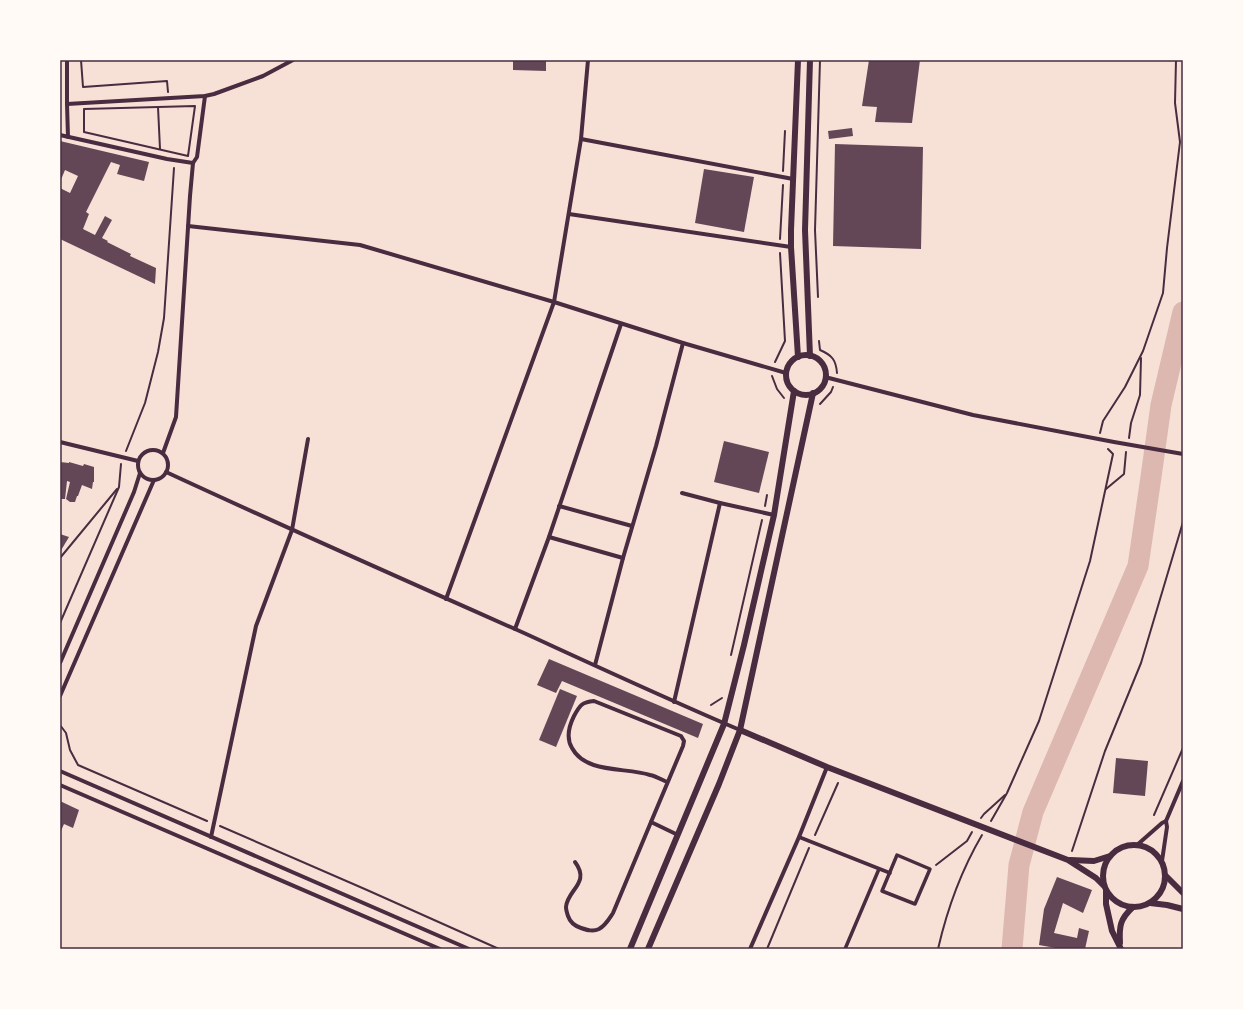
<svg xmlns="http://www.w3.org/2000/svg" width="1243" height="1009" viewBox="0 0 1243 1009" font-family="'Asap Condensed',sans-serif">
  <rect width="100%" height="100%" fill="#f7e1d7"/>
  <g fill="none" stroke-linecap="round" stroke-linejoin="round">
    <polyline stroke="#dcb8b0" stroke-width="21" points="1012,949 1019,865 1033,812 1138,566 1151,477 1161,405 1183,312"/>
  </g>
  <g fill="#644757">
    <polygon points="513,60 546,60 546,71 513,70"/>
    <polygon points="869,60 920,60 912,123 875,122 877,107 862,106"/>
    <polygon points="852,128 853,136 829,139 828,131"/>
    <polygon points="60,141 149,162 144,181 117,174 120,165 111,162 86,212 89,214 83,229 95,235 105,216 112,220 102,238 108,241 107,242 131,254 130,256 156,268 155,284 60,239 60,188 70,193 78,176 65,170 60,182"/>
    <polygon points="835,144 923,147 921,249 833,246"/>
    <polygon points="704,169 754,177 744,232 695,223"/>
    <polygon points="724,441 769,452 759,493 714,482"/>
    <polygon points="60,462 69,463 69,462 83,466 84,464 94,467 94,482 93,482 92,489 82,485 78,496 77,496 75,502 70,502 66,499 70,482 67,481 65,499 60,499"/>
    <polygon points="60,534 69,537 60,552"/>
    <polygon points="549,659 703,724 698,738 562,681 556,693 537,685"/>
    <polygon points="560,689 577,696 556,747 539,740"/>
    <polygon points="1116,758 1148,761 1145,796 1113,793"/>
    <polygon points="60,801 79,810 73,828 64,824 60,833"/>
    <polygon points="1057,877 1092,890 1083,913 1063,903 1054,933 1077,938 1079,928 1089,931 1085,949 1061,949 1039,945 1044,909"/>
  </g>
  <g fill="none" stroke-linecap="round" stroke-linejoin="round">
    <g stroke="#4a2c40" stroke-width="2">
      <polyline points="81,60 83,87 167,81 168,92"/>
      <polygon points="195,106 188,156 84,132 84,109"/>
      <polyline points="158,107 160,149"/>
      <polyline points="783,171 785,131"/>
      <polyline points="780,239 783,185"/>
      <polyline points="818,297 815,230 820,60"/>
      <path d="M 819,341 L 820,350 C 832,355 836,360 837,373"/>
      <polyline points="775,362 785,341 780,253"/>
      <polyline points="772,376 777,389 784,398"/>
      <polyline points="820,404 831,392 833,387"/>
      <polyline points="1100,433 1103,421 1125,387 1143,351 1163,293 1167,248 1180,142 1175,103 1176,60"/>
      <polyline points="1129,438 1131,423 1140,395 1141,358"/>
      <polyline points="126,451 145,403 158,352 164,318 174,168"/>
      <polyline points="1106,489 1124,474 1126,452"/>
      <polyline points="765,506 767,495"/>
      <polyline points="60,558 117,489"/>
      <polyline points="60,623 119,487 121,464"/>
      <polyline points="731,655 762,520"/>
      <polyline points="711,705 722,698"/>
      <polyline points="60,725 66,733 70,750 78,765 207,821"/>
      <polyline points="1154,815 1183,748"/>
      <polyline points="981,818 984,814 1005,795"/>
      <polyline points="991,821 1007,793 1039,721 1090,561 1113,454 1108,449"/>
      <polyline points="220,826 367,890 499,949"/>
      <polyline points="815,835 838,783"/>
      <polyline points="1072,851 1105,751 1141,663 1183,522"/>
      <polyline points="936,865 967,841 972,832"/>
      <polyline points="767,949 809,848"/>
      <path d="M 938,949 C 947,910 962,869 982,835"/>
    </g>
    <g stroke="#4a2c40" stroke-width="3.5">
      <polyline points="799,837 890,873"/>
      <polygon points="897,855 930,869 915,904 882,891"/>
      <polyline points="845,949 879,869"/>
    </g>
    <g stroke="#4a2c40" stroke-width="4">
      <polyline points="67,60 67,104 68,137"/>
      <polyline points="67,104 205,96 214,94 263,76 293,60"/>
      <polyline points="60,135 167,159 193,163"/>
      <polyline points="581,139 793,179"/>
      <polyline points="569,214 791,247"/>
      <polyline points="188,226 360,245 554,302 683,343 786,373"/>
      <polyline points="825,377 973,415 1114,442 1183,454"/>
      <polyline points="60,442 138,461"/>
      <circle cx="153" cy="465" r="15"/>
      <polyline points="163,453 176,417 190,196 193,163 197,157 205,96"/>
      <path d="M 166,472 C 285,527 404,580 524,633 C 596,666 667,699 740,730"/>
      <polyline points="682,493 720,503 774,515"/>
      <polyline points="559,506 632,526"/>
      <polyline points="549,537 623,558"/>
      <polyline points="446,599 554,302 581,139 588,60"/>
      <polyline points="515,629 549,537 621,324"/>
      <polyline points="60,663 134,492 140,473"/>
      <polyline points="595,665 623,558 656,446 683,343"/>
      <polyline points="60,696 154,480"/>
      <polyline points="674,702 720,503"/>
      <polyline points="60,771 469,949"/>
      <path d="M 667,782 C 662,780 656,776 650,775 C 626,767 586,774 572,748 C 566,738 569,726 574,716 C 580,705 582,702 594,701 L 681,736 L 684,741 L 683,746 L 651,822 L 678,835"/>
      <polyline points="60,785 440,949"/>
      <polyline points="211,837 256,626 292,530 308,439"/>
      <polyline points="1137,845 1162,823 1166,821"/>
      <polyline points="1162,861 1167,827 1166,821 1183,781"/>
      <path d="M 575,862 C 591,883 567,890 566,907 C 566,909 567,913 568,916 C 570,922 575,926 581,928 C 587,930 593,932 599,929 C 606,925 609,919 613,913 L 651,822"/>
      <polyline points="750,949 799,837 827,767"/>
    </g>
    <g stroke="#4a2c40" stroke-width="6">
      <circle cx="806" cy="375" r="20"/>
      <polyline points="810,356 805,230 810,60"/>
      <polyline points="798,357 791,247 791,230 798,60"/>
      <polyline points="740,730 827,767 1068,860 1096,878 1104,886"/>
      <circle cx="1134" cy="876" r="31"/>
      <polyline points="1070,860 1094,861 1110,856"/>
      <polyline points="1166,876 1183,893"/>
      <polyline points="1106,891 1106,904 1112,931 1121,949"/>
      <polyline points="1150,903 1167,905 1183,909"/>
      <path d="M 1120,943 C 1119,926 1120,919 1133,907"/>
      <polyline points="630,949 724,724 744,645 774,515 794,391"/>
      <polyline points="648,949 719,784 740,730 813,393"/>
    </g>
  </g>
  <rect width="1243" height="1009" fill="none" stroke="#fffaf5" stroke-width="122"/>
  <rect x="61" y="61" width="1121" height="887" fill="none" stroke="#4a2c40" stroke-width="1.5"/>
</svg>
